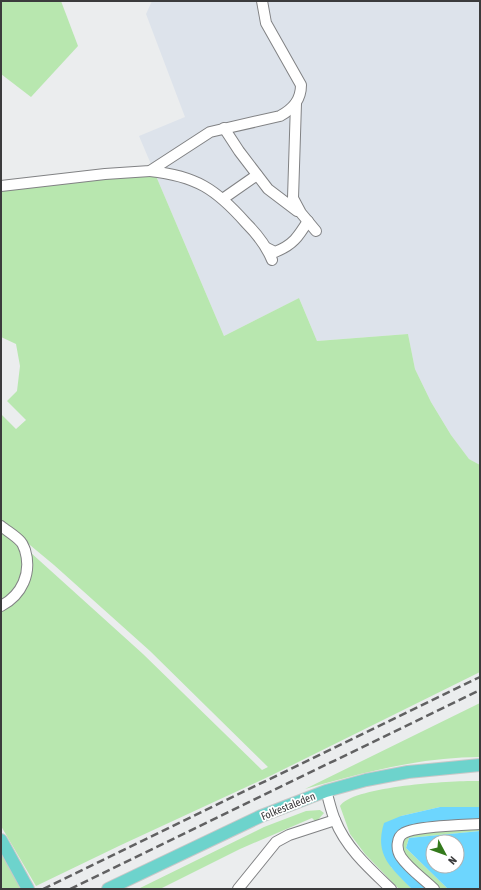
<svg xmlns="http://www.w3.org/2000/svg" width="481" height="890" viewBox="0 0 481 890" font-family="'Asap Condensed',sans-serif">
  <rect width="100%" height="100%" fill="#ebedee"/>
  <polygon fill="#dde3eb" points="152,1 480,1 480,465 469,459 451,435 431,402 415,369 408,334 317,341 299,298 224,336 139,136 185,117 146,14"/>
  <g fill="#b8e7af">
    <polygon points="1,1 61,1 78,46 31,97 1,74"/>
    <path d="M 156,176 L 224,336 L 299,298 L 317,341 L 408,334 L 415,369 L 431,402 L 451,435 L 469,459 L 480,465 L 480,672 L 270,776 L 121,845 L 36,886 L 1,826 L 1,612 C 27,592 34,585 30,552 L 143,654 L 262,770 L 268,767 L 150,651 L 54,565 L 1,521 L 1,414 L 16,429 L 26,420 L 7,401 L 17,391 L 20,366 L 16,344 L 1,337 L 1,190 L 118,177 Z"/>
    <path d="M 1,530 C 7,535 15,540 19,547 C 32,570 20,589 1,603 Z"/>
    <path d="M 480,703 L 480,757 C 421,757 361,773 305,789 Z"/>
    <path d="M 480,781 L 480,807 L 440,807 L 401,816 L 391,867 L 412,889 L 399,889 L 365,854 L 350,834 L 340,806 C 352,786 456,780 480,781 Z"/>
    <polygon points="320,810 324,813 316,822 312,818 240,849 160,889 138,889 264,827 306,811"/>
    <polygon points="480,818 480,831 409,838 406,848 448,889 428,889 400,860 400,829 408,826"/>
    <polygon points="1,851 22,889 1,889"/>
  </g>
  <g fill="#6dd6fe" fill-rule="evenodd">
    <path d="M 440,807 L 480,807 L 480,818 L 408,826 L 400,830 L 394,840 L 428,889 L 412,889 C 391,868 374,855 384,823 L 401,816 Z"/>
    <path d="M 480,831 L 480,889 L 448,889 L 406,848 L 409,838 ZM 433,842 L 457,842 L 457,866 L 433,866 Z"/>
  </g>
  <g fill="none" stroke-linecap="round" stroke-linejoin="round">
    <defs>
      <g id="minor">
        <polyline points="296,103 293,198 301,213 316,231"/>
        <polyline points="224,128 239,151 268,189 297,211"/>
        <path d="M 150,171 C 196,176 216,189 246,223 C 257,234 266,245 272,260"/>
        <path d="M 1,186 L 105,174 L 150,171 L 210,132 L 280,116 C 293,109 301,100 301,85 L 266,23 L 262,1"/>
        <polyline points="224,198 257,175"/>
        <path d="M 267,248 L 275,252 C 293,245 298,237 308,221"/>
        <path d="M 1,526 C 7,531 16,536 21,542 C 23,544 24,548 25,550 C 32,573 22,595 1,606"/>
        <path d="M 326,791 C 329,800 331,811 335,820 C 346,848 370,869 391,889"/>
        <polyline points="238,889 276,842 289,835 335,820"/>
        <path d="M 434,889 C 424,879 409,869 401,857 C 396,850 396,837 404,833 C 416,826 464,825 480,824"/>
      </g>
      <g id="major">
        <polyline points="1,840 28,889"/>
        <polyline points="108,889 261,816 326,791 366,780 408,772 480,765"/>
      </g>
    </defs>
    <use href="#minor" stroke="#818284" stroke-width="12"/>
    <use href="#major" stroke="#c8c8c8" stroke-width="14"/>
    <use href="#minor" stroke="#fff" stroke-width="10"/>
    <use href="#major" stroke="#6dd3cc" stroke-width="12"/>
    <g stroke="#616162" stroke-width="2.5" stroke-dasharray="8 4" stroke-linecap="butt">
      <polyline points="43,889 480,677"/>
      <polyline points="70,889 480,690"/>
    </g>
  </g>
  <g text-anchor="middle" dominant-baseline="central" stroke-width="3.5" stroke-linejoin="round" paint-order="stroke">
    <g font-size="11" fill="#3b3b3c" stroke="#fff">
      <text transform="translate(288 806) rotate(-22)">Folkestaleden</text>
    </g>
  </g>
  <rect width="481" height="890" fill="none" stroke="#3b3b3c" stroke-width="4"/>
  <g transform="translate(445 854) rotate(131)"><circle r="19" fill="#ffffff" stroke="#b1b1b1"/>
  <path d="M0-3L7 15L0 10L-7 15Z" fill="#347a1c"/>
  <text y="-6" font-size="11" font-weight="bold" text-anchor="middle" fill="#3b3b3c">N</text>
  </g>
</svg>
